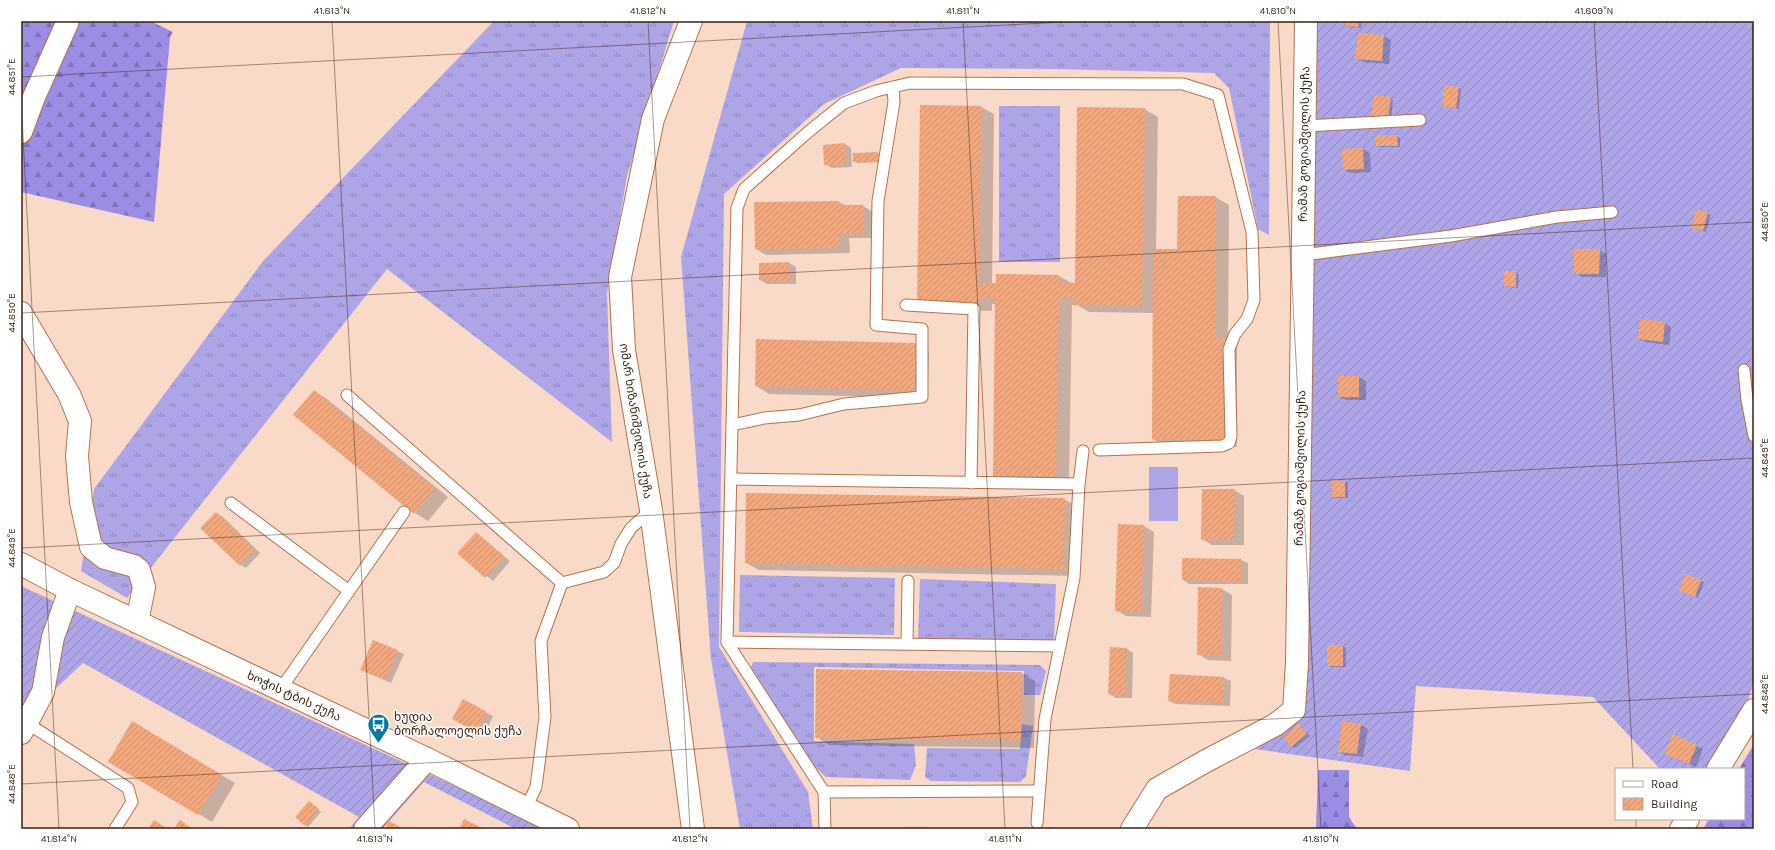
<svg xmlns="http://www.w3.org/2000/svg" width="1775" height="850" viewBox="0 0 1775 850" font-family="Karla,'Noto Sans Georgian',sans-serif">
  <defs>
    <pattern id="grass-tufts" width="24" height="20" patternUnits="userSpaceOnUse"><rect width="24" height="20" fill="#ada5e5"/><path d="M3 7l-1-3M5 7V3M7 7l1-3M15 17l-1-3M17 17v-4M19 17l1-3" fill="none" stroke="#8e86b8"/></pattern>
    <pattern id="forest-firs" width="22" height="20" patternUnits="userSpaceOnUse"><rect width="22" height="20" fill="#9b8ce6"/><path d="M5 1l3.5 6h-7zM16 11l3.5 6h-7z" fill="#8072b9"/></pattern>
    <pattern id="garden-furrows" width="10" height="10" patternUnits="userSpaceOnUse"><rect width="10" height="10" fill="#ada5e5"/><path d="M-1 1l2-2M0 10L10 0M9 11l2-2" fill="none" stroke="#8e86b8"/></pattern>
    <pattern id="building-hatch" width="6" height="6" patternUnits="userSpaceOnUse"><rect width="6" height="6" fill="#f2a87f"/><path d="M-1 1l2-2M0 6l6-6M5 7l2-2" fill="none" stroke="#d0906d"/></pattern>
  </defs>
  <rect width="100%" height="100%" fill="#f9dac9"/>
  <g fill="url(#grass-tufts)">
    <polygon points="494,21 674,21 627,176 607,293 612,442 387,269 127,598 81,571 94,489 263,261"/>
    <polygon points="747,21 1270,21 1269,235 1258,229 1229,88 1214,73 1054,69 901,68 824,104 724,194 719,647 808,792 813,829 740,829 711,659 681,257"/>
    <rect x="999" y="106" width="61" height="156"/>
    <polygon points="740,575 895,578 894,635 739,632"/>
    <polygon points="920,579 1056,584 1054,643 918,639"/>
    <polygon points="753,662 1040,665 1046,671 1040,695 1024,695 1024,671 814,667 814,741 914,744 916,765 910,780 826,777 815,767 750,671"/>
    <polygon points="1022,724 1033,726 1026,776 1020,782 931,781 925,777 927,748 1020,749"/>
  </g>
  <g fill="url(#forest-firs)">
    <polygon points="21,21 150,21 173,32 170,37 154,222 21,192"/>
    <polygon points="1754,744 1754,829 1703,829 1709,819 1744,819 1744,769 1739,769"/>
    <polygon points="1318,770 1349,770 1349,817 1357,829 1316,829"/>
  </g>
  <g fill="url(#garden-furrows)">
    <polygon points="1314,21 1754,21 1754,681 1742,720 1710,769 1660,769 1593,697 1416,686 1410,771 1255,749 1302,713 1315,209"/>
    <polygon points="21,586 548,829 516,829 424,782 382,829 349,829 359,817 83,663 51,693 21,748"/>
  </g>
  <rect fill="#ada5e5" x="1149" y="467" width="29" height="54"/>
  <g fill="#0003">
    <polygon points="1347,21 1362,21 1361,28 1350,27 1347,26"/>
    <polygon points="1359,34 1384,36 1391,40 1389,64 1363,62 1357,58"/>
    <polygon points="1458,88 1461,89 1459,109 1443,105"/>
    <polygon points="1390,98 1393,100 1391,121 1375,119"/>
    <polygon points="981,107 994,114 992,284 1059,276 1073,284 1076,284 1144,109 1158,117 1156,250 1178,250 1215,197 1229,205 1228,342 1237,347 1237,447 1166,447 1153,439 1153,313 1089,312 1077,305 1072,305 1069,484 1007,483 994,475 996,304 992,304 992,311 932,310"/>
    <polygon points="1397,136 1400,138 1400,147 1379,147 1376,145"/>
    <polygon points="845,144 851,148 852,167 832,168 825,164"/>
    <polygon points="1363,149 1370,153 1371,172 1351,173 1344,170 1343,150"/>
    <polygon points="878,153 881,155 881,162 857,163 854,161"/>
    <polygon points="839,202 846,206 863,206 873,212 874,238 849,238 850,253 766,255 756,249"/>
    <polygon points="1698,210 1711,215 1706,232 1695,229"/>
    <polygon points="1600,250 1606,254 1606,277 1582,277 1575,273"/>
    <polygon points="789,263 796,267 796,284 767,284 760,280 760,264"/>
    <polygon points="1505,272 1519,274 1518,288 1504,286"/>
    <polygon points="1664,323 1671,327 1669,345 1646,342 1639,339"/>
    <polygon points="915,344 929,352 927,398 769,394 756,386"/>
    <polygon points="1359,377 1366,381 1366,400 1346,400 1339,397"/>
    <polygon points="314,391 327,399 448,497 428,521 415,513 295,414"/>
    <polygon points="1345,482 1348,483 1348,498 1336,498 1333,497"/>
    <polygon points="1234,490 1244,496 1244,545 1212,545 1202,539"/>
    <polygon points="1064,499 1078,507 1077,576 759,570 746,563"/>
    <polygon points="216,513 223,517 260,553 246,568 239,564"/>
    <polygon points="1119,526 1144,526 1154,532 1151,617 1126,616 1116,610"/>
    <polygon points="476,534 510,561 493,581 459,553"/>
    <polygon points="1183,559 1241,560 1248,563 1248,584 1189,584 1183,580"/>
    <polygon points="1685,575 1704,582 1698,598 1680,591"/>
    <polygon points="1199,588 1222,589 1232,595 1231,661 1208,660 1198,654"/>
    <polygon points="1343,646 1346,648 1346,667 1331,667 1328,665"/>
    <polygon points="1127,649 1133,653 1132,698 1116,698 1109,694"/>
    <polygon points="397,651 404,654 391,683 362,670"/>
    <polygon points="1022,673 1035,681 1034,748 829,745 816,737"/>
    <polygon points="1170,675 1224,678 1231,681 1230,706 1176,704 1169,701"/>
    <polygon points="487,713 493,716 484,735 460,723"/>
    <polygon points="132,722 235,783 212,822 109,761"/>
    <polygon points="1342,722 1361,725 1368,729 1363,757 1345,755 1339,751"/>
    <polygon points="1299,725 1310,736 1295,748 1292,746"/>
    <polygon points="1673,735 1703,749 1696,767 1672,757"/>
    <polygon points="312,804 321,812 308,827 305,825"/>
  </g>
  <g fill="url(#building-hatch)">
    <polygon points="1346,21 1359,21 1358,27 1346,26"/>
    <polygon points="1358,33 1384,35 1382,61 1355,59"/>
    <polygon points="1445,85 1459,87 1456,108 1442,106"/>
    <polygon points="1374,95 1391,97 1388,120 1371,118"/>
    <polygon points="920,105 981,106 979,283 996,283 996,274 1059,275 1059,283 1075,283 1077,107 1145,108 1142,306 1074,305 1074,298 1059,298 1056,477 993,476 995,297 979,297 979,304 917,303"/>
    <polygon points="1375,135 1397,135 1398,146 1376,146"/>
    <polygon points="845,143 846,164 824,165 823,145"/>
    <polygon points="1363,148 1364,169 1343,170 1342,149"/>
    <polygon points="878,152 878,161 853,162 853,153"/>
    <polygon points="1178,196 1216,196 1215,338 1224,338 1223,440 1152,439 1153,249 1177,249"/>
    <polygon points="839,201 839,205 863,205 864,233 840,233 840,248 755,249 754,202"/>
    <polygon points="1697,209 1708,212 1703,231 1691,228"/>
    <polygon points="1574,249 1600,249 1599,274 1574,274"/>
    <polygon points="789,262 789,281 759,280 759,263"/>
    <polygon points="1504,271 1516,271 1516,287 1503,286"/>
    <polygon points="1640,319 1665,322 1663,342 1638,339"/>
    <polygon points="756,339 916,343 914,391 755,386"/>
    <rect x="1338" y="376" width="21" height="21"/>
    <polygon points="1750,379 1754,379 1754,411 1752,411"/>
    <polygon points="314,390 435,489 414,514 293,415"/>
    <polygon points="1332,480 1345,481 1345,497 1332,497"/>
    <polygon points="1202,489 1235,489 1234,540 1201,540"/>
    <polygon points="746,493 1065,498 1064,569 745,563"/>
    <polygon points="216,512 254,549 239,565 200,528"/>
    <polygon points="1118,524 1144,525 1141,612 1115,611"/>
    <polygon points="476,532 504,556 485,578 457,553"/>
    <polygon points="1182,558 1241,559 1241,581 1182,580"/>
    <polygon points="1685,574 1701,580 1695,597 1679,591"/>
    <polygon points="1198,587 1222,588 1221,655 1197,655"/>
    <polygon points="373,640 398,650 385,680 360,670"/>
    <rect x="1327" y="645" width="16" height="21"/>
    <polygon points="1110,647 1127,648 1125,695 1108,694"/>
    <polygon points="816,669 1022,672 1021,740 815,738"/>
    <polygon points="1170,674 1224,677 1223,703 1168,701"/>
    <polygon points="463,699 487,712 477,732 452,719"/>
    <polygon points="132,721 222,775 198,815 108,762"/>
    <polygon points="1342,721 1361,724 1357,754 1338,752"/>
    <polygon points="1299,724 1307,734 1291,747 1283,737"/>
    <polygon points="1673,734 1697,745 1689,764 1664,754"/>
    <polygon points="309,801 319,809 305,826 295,817"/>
    <polygon points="464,819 484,829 459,829"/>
    <polygon points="154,820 168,829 148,829"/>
    <polygon points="180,820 193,829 174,829"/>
    <polygon points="389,821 404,829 385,829"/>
    <rect x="907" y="827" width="23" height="2"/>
  </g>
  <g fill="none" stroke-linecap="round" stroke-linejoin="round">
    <defs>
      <g id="lane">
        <polyline points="1304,126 1420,120"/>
        <polyline points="1303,255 1451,236 1557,217 1612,212"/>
        <polyline points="906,305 974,309 971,483"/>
        <polyline points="1744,370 1747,400 1754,436"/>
        <polyline points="347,395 562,583 541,641 545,717 536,787 526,808"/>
        <polyline points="732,425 764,418 799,415 844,404 922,397 922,329 876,325 878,201 894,102 893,87"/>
        <polyline points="731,479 1079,484"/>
        <polyline points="231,503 349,591 280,690"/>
        <polyline points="562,583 604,572 614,563 621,544 631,528 651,510"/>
        <polyline points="349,591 404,512"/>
        <polyline points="727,642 1060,646"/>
        <polyline points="907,644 908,581"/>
        <polyline points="27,723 128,788 132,802 115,829"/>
        <polyline points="824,792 1038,791"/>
        <polyline points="1037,823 1045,719 1074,578 1079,484 1083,451"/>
        <polyline points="825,829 824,792 727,642 737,208 744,189 807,133 844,103 876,91 910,83 1183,84 1218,95 1252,232 1254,300 1247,319 1235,334 1229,349 1231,437 1229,443 1222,446 1099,450"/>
      </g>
      <g id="street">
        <polyline points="691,21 653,119 620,277 624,350 651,510 693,829"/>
        <polyline points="21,132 34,97 68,21"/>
        <polyline points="21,313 69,394 80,421 77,456 81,502 91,547 105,558 134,566 139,570 144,587 137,622"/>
        <polyline points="21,733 43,692 53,637 70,590"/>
        <polyline points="1718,769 1754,710"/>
        <polyline points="365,829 427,759"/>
        <polyline points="1132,829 1157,789 1206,761 1275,725 1294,710 1297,663 1306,21"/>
        <polyline points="1681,829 1688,819"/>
      </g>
      <polyline id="primary" points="21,564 70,590 427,759 568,829"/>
    </defs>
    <use href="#lane" stroke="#b67149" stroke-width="13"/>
    <use href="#street" stroke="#b67149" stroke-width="24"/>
    <use href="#primary" stroke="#b67149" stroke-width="24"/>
    <use href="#lane" stroke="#fff" stroke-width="11"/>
    <use href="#street" stroke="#fff" stroke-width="22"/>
    <use href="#primary" stroke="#fff" stroke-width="22"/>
  </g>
  <path fill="none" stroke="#3b1f0e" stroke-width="1" stroke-opacity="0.45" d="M 332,21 L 375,829M 648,21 L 690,829M 963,21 L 1005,829M 1278,21 L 1321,829M 1594,21 L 1633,769M 21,77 L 1083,21M 21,97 L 59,829M 21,313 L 1754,222M 21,548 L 1754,458M 21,784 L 1754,694M 1636,819 L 1636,829"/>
  <defs>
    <symbol id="bus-pin" viewBox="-11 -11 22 30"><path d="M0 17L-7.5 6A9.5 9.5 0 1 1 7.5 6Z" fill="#027aa2" stroke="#fff"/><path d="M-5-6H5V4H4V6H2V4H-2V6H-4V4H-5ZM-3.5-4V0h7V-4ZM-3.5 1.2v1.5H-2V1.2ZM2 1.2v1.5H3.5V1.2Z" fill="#fff"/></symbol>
  </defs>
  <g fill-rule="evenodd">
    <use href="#bus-pin" x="366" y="712" width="25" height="34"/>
  </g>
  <g text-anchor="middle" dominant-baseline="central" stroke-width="3" stroke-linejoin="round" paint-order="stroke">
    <g font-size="12" fill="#3b1f0e" stroke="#fff">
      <text transform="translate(1304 144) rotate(-89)">რამაზ გოგიაშვილის ქუჩა</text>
      <text transform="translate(636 421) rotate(81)">ომარ ხიზანიშვილის ქუჩა</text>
      <text transform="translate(1300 468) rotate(-89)">რამაზ გოგიაშვილის ქუჩა</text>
      <text transform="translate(294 696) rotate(25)">ხოჭის ტბის ქუჩა</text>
    </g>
    <g font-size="12" fill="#3b1f0e" stroke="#fff" text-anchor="start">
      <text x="394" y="717">ხუდია<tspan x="394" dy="14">ბორჩალოელის ქუჩა</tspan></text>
    </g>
  </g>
  <rect width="1775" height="850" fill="none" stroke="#ffffff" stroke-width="44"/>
  <rect x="1615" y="768" width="130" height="52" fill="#ffffff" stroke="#b1a59f"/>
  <rect x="1623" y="781" width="20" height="6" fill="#ffffff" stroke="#b1a59f"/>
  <text x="1651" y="788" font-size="12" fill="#3b1f0e">Road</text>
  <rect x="1623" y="798" width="20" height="12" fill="url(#building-hatch)" stroke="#b1a59f"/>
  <text x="1651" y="808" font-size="12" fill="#3b1f0e">Building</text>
  <rect x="22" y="22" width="1731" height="806" fill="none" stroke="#3b1f0e" stroke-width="1.5"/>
  <g font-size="10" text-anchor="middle" fill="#3b1f0e">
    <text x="332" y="14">41.813°N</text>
    <text x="648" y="14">41.812°N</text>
    <text x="963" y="14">41.811°N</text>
    <text x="1278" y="14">41.810°N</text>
    <text x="1594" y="14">41.809°N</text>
    <text transform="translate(11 77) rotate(-90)" y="4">44.851°E</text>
    <text transform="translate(1764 222) rotate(-90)" y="4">44.850°E</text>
    <text transform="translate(11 313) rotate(-90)" y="4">44.850°E</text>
    <text transform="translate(1764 458) rotate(-90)" y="4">44.849°E</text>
    <text transform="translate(11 548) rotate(-90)" y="4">44.849°E</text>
    <text transform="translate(1764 694) rotate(-90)" y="4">44.848°E</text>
    <text transform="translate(11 784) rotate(-90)" y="4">44.848°E</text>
    <text x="59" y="842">41.814°N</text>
    <text x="375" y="842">41.813°N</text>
    <text x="690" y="842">41.812°N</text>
    <text x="1005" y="842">41.811°N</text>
    <text x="1321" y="842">41.810°N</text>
  </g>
</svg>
